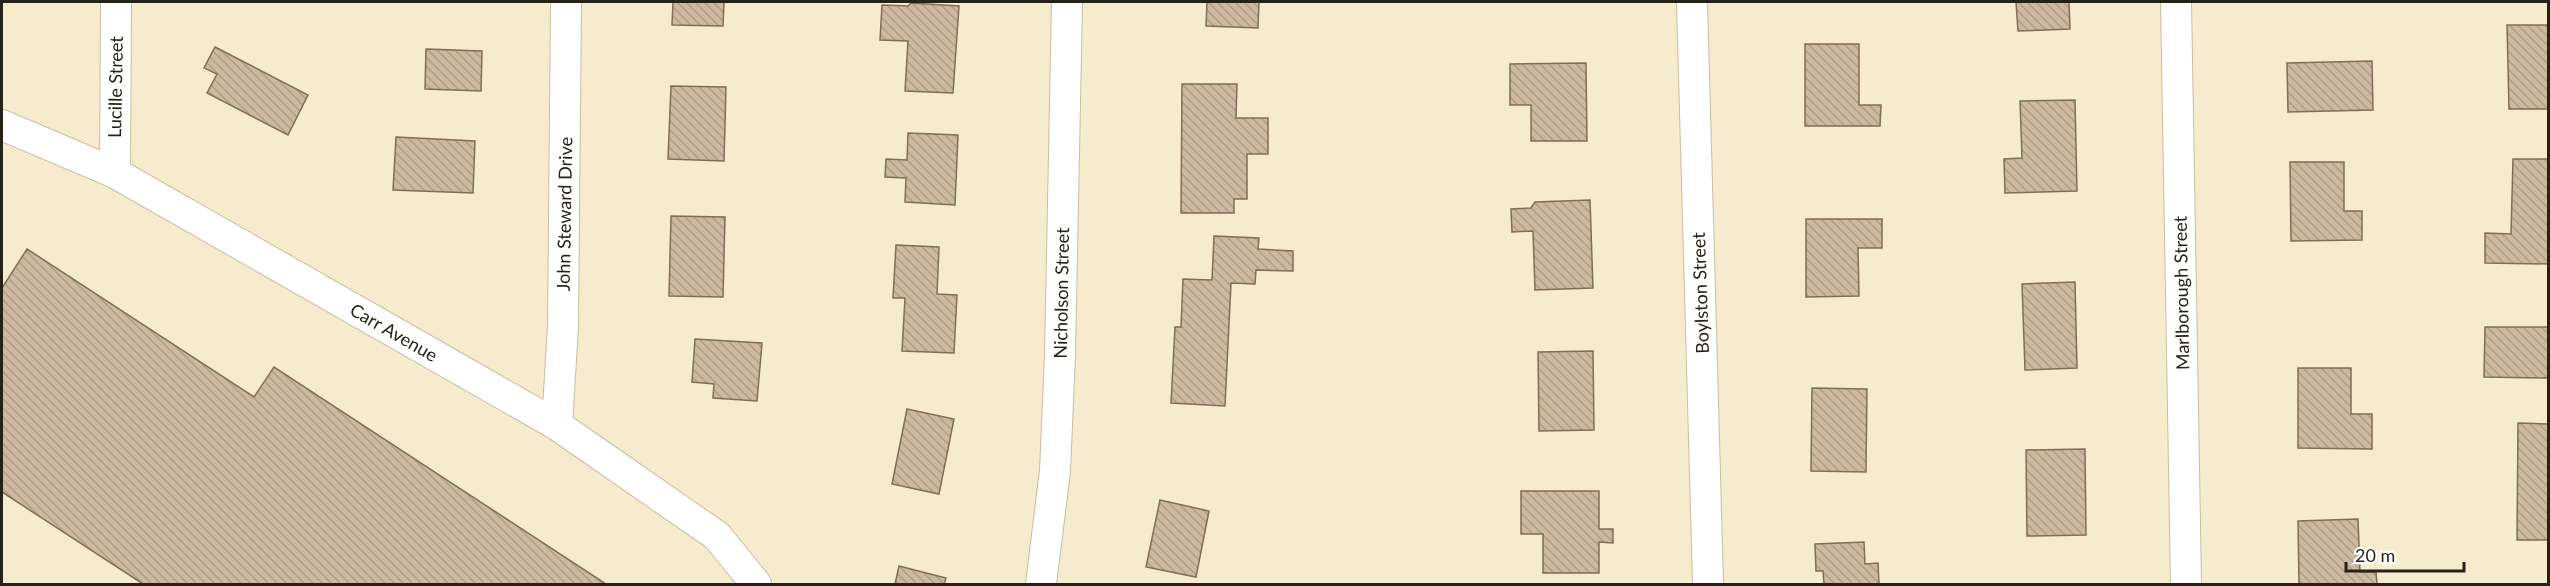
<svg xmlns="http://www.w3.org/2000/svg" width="2550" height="586" viewBox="0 0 2550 586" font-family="Lato,sans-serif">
  <defs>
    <pattern id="building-back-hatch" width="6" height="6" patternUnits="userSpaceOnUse" patternTransform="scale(1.5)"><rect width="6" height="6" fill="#cdb8a0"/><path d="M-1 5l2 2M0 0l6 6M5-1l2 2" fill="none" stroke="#b09e89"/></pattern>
  </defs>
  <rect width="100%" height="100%" fill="#f7ebce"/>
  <g fill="url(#building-back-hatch)" stroke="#816e58" stroke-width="1.5">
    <polygon points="673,2 724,2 723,26 672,25"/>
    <polygon points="1207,2 1259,2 1258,28 1206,26"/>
    <polygon points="2016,2 2069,2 2070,29 2018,31"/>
    <polygon points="911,3 959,6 953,93 905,91 908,41 880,40 882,5 908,6"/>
    <polygon points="2507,25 2548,25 2548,109 2509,109"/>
    <polygon points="1805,44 1859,44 1859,105 1881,105 1880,126 1805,126"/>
    <polygon points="215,47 308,95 288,135 207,93 217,74 204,68"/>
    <polygon points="426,49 482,51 481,91 425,89"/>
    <polygon points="2372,61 2373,110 2288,112 2287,63"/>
    <polygon points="1586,63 1587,141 1531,141 1531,105 1510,105 1510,64"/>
    <polygon points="1182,84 1237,84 1236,118 1268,118 1268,154 1247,154 1247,199 1234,199 1234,213 1181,213"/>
    <polygon points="671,86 726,87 724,161 668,159"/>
    <polygon points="2075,100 2077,191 2005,193 2004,159 2022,158 2020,101"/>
    <polygon points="908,133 958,135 955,205 905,202 906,178 885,177 886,159 907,160"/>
    <polygon points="396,137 475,141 473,193 393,190"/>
    <polygon points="2513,159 2548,159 2548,264 2485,263 2485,233 2511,234"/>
    <polygon points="2290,162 2344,162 2344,211 2362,211 2362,240 2291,241"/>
    <polygon points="1590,200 1593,288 1535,290 1533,231 1512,232 1511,209 1531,208 1535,202"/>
    <polygon points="671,216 725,217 723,297 669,296"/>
    <polygon points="1806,219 1882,219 1882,248 1858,248 1859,296 1806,297"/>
    <polygon points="1214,236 1259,238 1258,249 1293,251 1293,271 1256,270 1255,284 1231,283 1225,406 1171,403 1175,327 1181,327 1183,279 1212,280"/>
    <polygon points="896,245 939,247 937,294 957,295 954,353 902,351 905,298 893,298"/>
    <polygon points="27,249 254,397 274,367 606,584 143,584 2,492 2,288"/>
    <polygon points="2075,282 2077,368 2025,370 2022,284"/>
    <polygon points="2485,327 2548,327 2548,378 2484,377"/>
    <polygon points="695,339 762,343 757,401 713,398 714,384 692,382"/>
    <polygon points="1593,351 1594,430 1539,431 1538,352"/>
    <polygon points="2298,368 2351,368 2351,414 2372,414 2372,449 2298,448"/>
    <polygon points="1812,388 1867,389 1866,472 1811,471"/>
    <polygon points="907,409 954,419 939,494 892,484"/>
    <polygon points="2518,423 2548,424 2548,540 2517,540"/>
    <polygon points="2085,449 2086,535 2027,536 2026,450"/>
    <polygon points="1521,491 1599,491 1599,529 1613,529 1613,543 1599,542 1599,573 1543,573 1543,534 1521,534"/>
    <polygon points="1160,500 1209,511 1196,577 1146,567"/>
    <polygon points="2358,519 2360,572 2376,572 2377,584 2299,584 2298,521"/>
    <polygon points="1864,542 1865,564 1878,563 1879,584 1824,584 1823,571 1816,571 1815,544"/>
    <polygon points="899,566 946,578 944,584 895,584"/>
  </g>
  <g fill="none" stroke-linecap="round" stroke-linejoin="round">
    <defs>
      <g id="minor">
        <polyline points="1692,2 1708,584"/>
        <polyline points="2176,2 2186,584"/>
        <polyline points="2,125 115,173 557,425 717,536 756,584"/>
        <polyline points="115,173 116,2"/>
        <polyline points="557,425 563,326 566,2"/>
        <polyline points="1041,584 1055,471 1060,355 1067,2"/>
      </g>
    </defs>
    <use href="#minor" stroke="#c9bea2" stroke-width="32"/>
    <use href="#minor" stroke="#fff" stroke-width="30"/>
  </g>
  <g text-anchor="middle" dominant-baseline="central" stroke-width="4.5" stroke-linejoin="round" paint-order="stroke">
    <g font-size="18" fill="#262217" stroke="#fff">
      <text transform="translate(115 87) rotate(-89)">Lucille Street</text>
      <text transform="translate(564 214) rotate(-89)">John Steward Drive</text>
      <text transform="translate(1061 293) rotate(-89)">Nicholson Street</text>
      <text transform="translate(1700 293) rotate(-92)">Boylston Street</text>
      <text transform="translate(2181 293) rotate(-91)">Marlborough Street</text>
      <text transform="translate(394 332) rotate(30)">Carr Avenue</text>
    </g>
  </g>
  <rect width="2550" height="586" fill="none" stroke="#262217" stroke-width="6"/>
  <path d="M2346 562v9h118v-9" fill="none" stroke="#262217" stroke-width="3"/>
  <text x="2355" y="562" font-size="18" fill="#262217" stroke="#ffffff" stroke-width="4.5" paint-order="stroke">20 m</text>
</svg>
